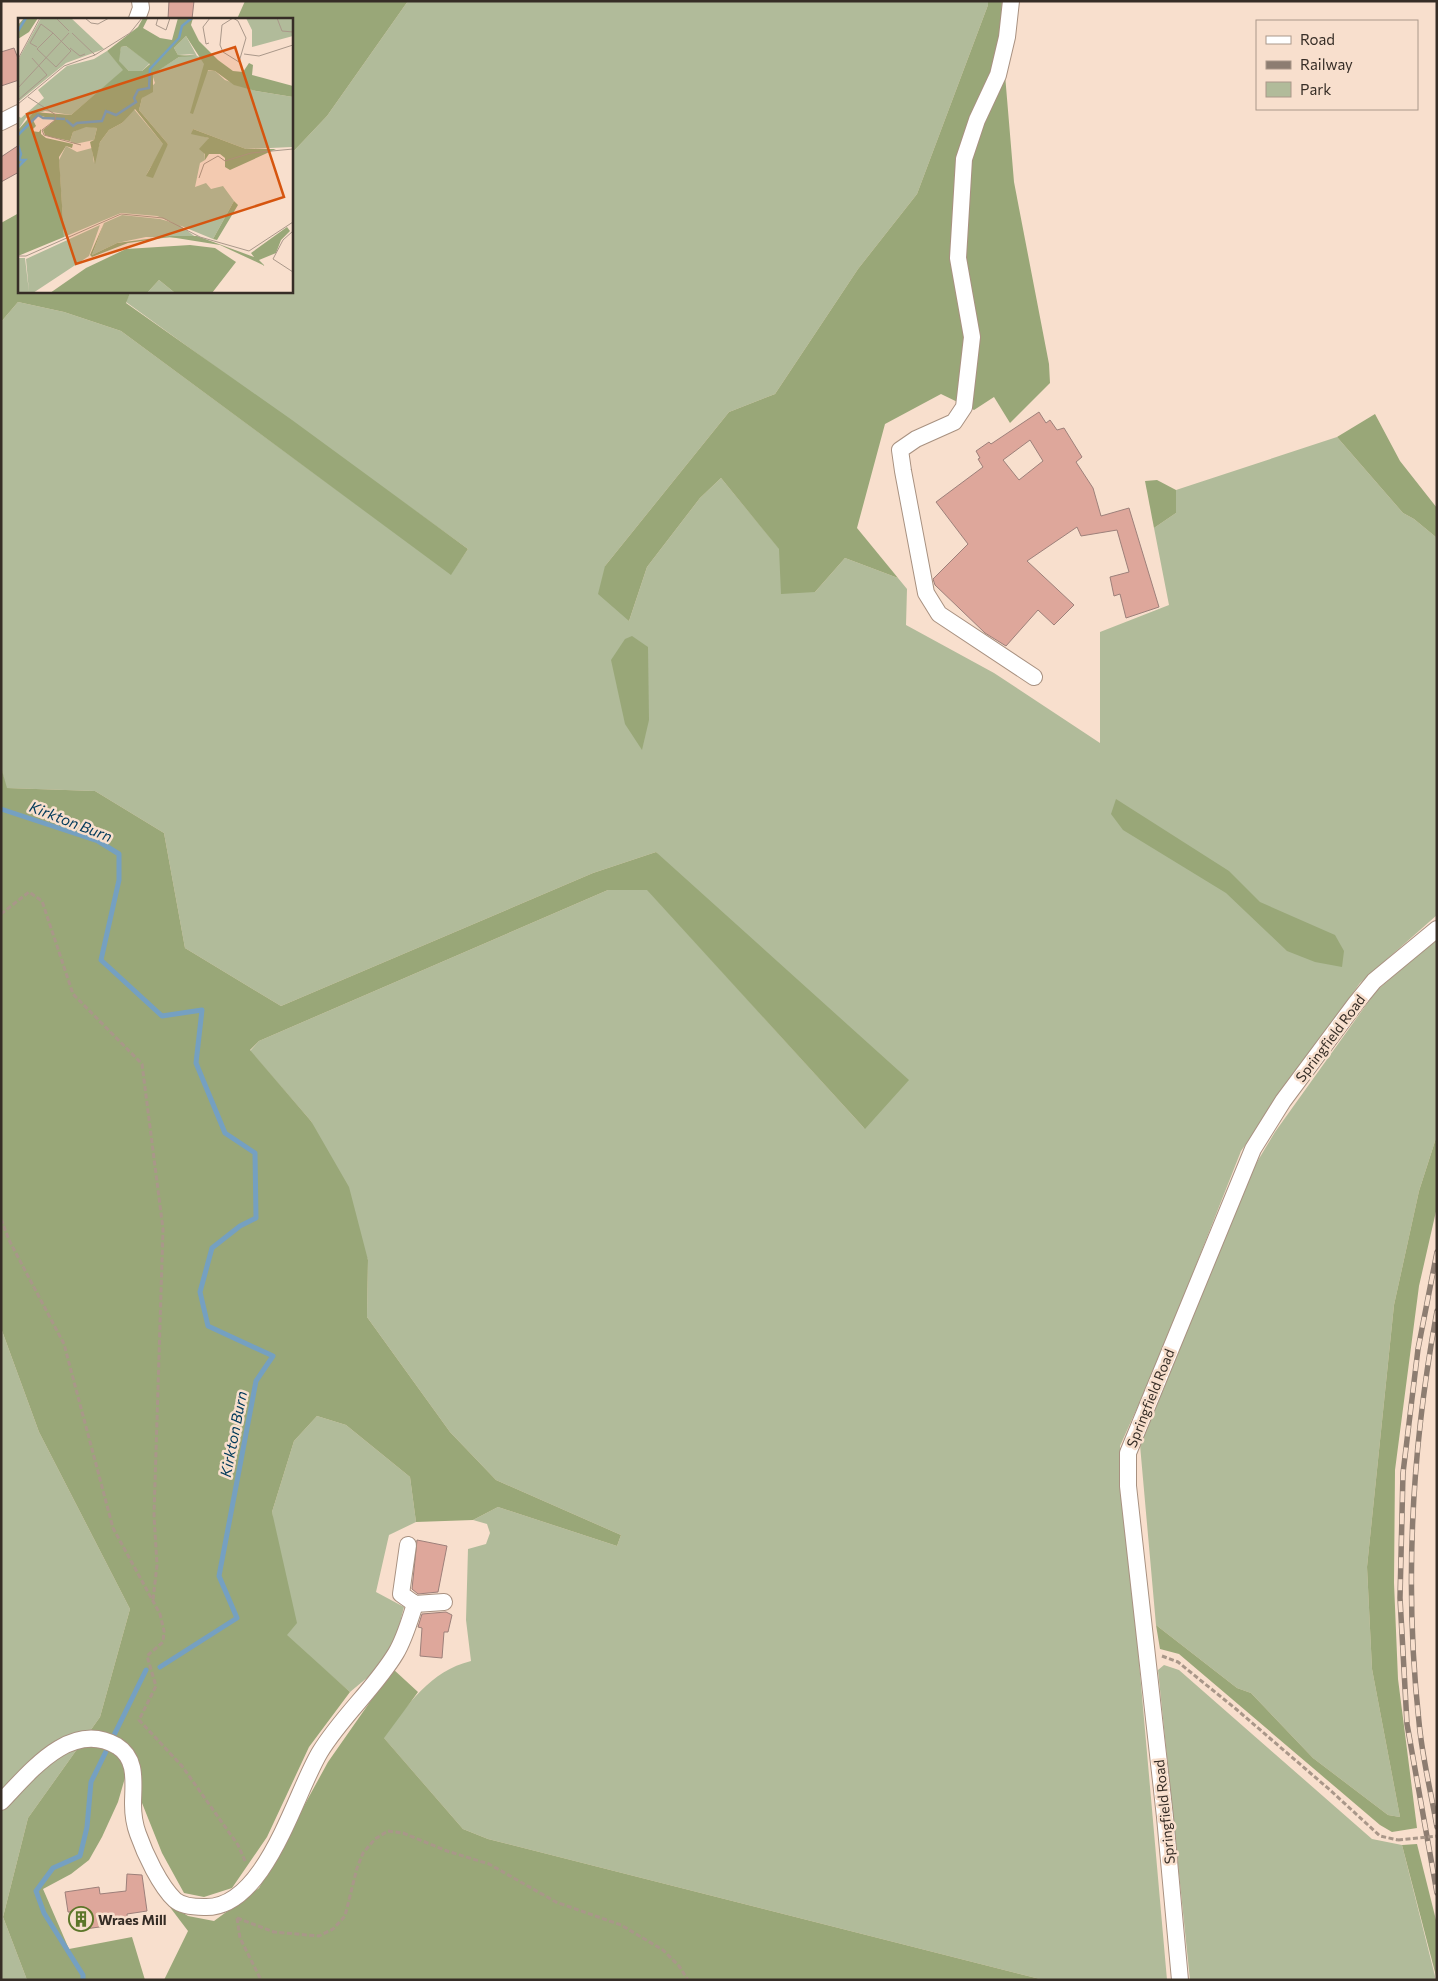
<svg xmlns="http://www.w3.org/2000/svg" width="1438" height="1981" viewBox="0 0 1438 1981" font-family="Commissioner,sans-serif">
  <rect width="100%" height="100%" fill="#f8dfcd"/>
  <g fill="#b1bb9a">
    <path d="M 408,1 L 988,1 L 988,5 L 917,194 L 858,269 L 775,394 L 729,412 L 605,566 L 629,621 L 647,567 L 700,498 L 721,478 L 815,592 L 845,558 L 898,578 L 907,589 L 906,625 L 994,673 L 1100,743 L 1100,632 L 1169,605 L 1154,528 L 1176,513 L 1176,490 L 1337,437 L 1403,513 L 1414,519 L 1437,538 L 1437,915 L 1360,983 L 1241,1151 L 1159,1359 L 1120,1446 L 1167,1980 L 1044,1980 L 488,1839 L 463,1829 L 383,1737 C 408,1705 430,1671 471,1661 L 466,1620 L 468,1549 L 486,1544 L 490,1533 L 487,1524 L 473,1520 L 498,1507 L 617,1546 L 621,1535 L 496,1480 L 450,1432 L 367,1317 L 368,1260 L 311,1121 L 250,1051 L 259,1041 L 608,890 L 648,890 L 865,1129 L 656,852 L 593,873 L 281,1006 L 185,948 L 164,833 L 95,791 L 6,788 L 1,767 L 1,322 L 18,302 L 64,312 L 121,331 L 451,574 L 468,549 L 126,302 L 131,291 L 291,291 L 291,154 L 327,116 Z"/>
    <polygon points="1437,939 1437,1135 1419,1191 1394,1305 1367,1567 1372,1669 1400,1817 1388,1815 1313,1758 1251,1693 1237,1688 1156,1625 1140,1445 1254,1167 1275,1132 1376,991"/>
    <polygon points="1,1328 39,1432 130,1609 100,1717 28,1818 3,1917 27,1980 1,1980"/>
    <polygon points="317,1416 346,1425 410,1477 416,1522 389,1535 376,1592 404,1607 393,1649 386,1662 350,1692 286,1636 272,1512 294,1441"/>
    <polygon points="1164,1665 1179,1670 1372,1839 1402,1845 1436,1980 1190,1980 1158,1670"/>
  </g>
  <g fill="#99a778">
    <polygon points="245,1 408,1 327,116 291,154 291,19 237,19"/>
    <polygon points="988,1 1002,1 1001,27 1014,182 1049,364 1050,383 1010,423 994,397 974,410 941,394 885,424 857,528 898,578 845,558 815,592 781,594 779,549 721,478 700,498 647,567 629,621 598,594 605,566 729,412 775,394 858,269 917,194 988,5"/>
    <polygon points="19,213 19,291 131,291 126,303 292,420 468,549 451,575 121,331 64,312 18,302 1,322 1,223"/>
    <polygon points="1375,414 1400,461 1437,508 1437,538 1414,519 1403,513 1337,437"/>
    <polygon points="1157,480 1176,490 1176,513 1154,528 1145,481"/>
    <polygon points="632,636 648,647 649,720 642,750 625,724 611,660 625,639"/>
    <polygon points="1,767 7,788 95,791 164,833 185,948 281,1006 593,873 656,852 909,1080 865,1129 647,890 608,890 259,1041 250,1050 311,1121 349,1187 368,1260 367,1317 450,1432 496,1480 621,1535 617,1546 498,1507 473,1520 416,1522 410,1477 346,1425 317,1416 294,1441 272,1512 297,1623 287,1635 350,1692 309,1747 267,1837 232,1888 204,1897 184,1893 162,1853 142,1803 133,1750 118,1802 102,1837 89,1860 71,1874 43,1889 69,1949 132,1937 145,1980 27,1980 3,1917 28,1818 100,1717 130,1609 39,1432 1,1328"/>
    <polygon points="1116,799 1229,871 1260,902 1335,935 1344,951 1342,967 1315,962 1287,951 1226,893 1123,830 1111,814"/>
    <polygon points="1437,1135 1437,1207 1419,1286 1395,1470 1394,1583 1398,1679 1417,1828 1392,1832 1380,1825 1179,1654 1160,1649 1156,1625 1237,1688 1251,1693 1313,1758 1388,1815 1400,1817 1372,1669 1367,1567 1394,1305 1419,1191"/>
    <polygon points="393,1669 418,1692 384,1738 463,1829 488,1839 1044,1980 164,1980 188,1931 166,1902 188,1916 214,1921 259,1888 328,1762"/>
    <polygon points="1417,1844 1437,1924 1437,1980 1402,1845"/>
  </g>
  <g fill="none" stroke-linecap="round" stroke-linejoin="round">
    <g stroke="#75a0c1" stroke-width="5">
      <polyline points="1,809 98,841 119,854 119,880 101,960 162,1016 202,1010 196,1063 225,1133 255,1153 256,1218 240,1226 212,1248 200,1292 208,1326 273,1356 256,1381 219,1576 237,1618 160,1667"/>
      <polyline points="83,1980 83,1975 44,1913 36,1891 53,1868 80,1856 87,1827 91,1782 146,1670"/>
    </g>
  </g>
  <g fill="#dea79b" stroke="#9d807a" fill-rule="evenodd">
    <polygon points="169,1 194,1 192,19 168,19"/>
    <polygon points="14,48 19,61 19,80 1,86 1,52"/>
    <polygon points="19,145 19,172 1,182 1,157"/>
    <path d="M 1039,412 L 1046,423 L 1050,420 L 1057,430 L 1064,428 L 1082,457 L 1076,462 L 1093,488 L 1101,516 L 1129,508 L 1159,607 L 1126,618 L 1120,594 L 1114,596 L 1110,577 L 1129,572 L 1117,530 L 1081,536 L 1077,527 L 1027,561 L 1074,605 L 1054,625 L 1038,610 L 1006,646 L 985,633 L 935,585 L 933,579 L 968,544 L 936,502 L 983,467 L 978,459 L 980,458 L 976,451 L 989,442 L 991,444 ZM 1030,440 L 1043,461 L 1019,480 L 1003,460 Z"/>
    <polygon points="417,1540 447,1546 438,1592 418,1594 412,1589"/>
    <polygon points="446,1612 452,1615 448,1632 444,1632 442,1658 420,1656 422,1628 418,1627 422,1614"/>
    <polygon points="127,1874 142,1875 147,1911 127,1914 128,1923 78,1930 77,1925 74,1926 72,1912 68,1912 65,1892 99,1887 100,1894 126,1891"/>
  </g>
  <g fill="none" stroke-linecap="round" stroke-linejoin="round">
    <defs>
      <g id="minor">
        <polyline points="1011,1 1007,37 998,75 977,120 964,159 958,258 972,337 964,407 954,422 916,439 900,450 903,471 926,593 939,614 1034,677"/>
        <polyline points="137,19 141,8 140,1"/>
        <polyline points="1,122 19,113"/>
        <polyline points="408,1545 401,1594 415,1604 444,1602"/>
        <path d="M 1,1802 C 30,1772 71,1719 117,1746 C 138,1759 133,1784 133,1804 C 133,1813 135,1826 138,1834 C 145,1854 160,1886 175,1900 C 182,1906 195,1907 204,1907 C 265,1910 295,1793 320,1752 C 342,1716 375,1688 396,1653 C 405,1638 410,1619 415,1604"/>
        <polyline points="1180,1980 1165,1817 1128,1486 1128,1453 1253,1149 1283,1101 1356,1003 1374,981 1437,929"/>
      </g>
    </defs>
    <use href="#minor" stroke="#a89180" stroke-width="18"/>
    <g stroke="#a99789" stroke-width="3" stroke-dasharray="5 2.5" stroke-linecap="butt">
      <polyline points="1,914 29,892 42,901 73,994 142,1064 163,1229 154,1515 157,1565 153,1600"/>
      <polyline points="1,1219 9,1240 64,1344 113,1528 160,1614 164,1631 163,1642 147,1656 156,1686 139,1720 182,1766 238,1845 246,1863"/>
      <polyline points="1162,1656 1178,1662 1236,1709 1330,1790 1380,1836 1398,1840"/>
      <polyline points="237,1918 274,1932 319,1936 333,1929 345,1916 357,1868 363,1853 375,1839 388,1831 403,1833 447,1851 489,1864 556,1902 621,1925 663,1950 679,1966 688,1980"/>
      <polyline points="237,1918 240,1938 261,1980"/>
    </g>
    <use href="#minor" stroke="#fff" stroke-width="16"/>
    <defs>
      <g id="rail">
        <polyline points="1437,1252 1418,1349 1403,1473 1400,1598 1407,1724 1437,1893"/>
        <path d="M 1437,1311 C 1412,1446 1404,1585 1419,1722 C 1422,1757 1431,1792 1437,1827"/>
      </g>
    </defs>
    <use href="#rail" stroke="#8d7d71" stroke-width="5.5"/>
    <use href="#rail" stroke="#f8dfcd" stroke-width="4" stroke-dasharray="11" stroke-linecap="butt"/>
    <polyline stroke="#a99789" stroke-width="3" stroke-dasharray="5 2.5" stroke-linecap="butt" points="1398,1840 1437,1836"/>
  </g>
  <defs>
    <symbol id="building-ring" viewBox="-11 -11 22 22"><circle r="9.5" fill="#f8dfcd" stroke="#5c7629" stroke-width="1.5"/><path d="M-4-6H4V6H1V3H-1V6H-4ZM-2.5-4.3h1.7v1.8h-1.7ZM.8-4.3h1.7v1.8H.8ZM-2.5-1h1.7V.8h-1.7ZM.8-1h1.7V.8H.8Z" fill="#5c7629"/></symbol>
  </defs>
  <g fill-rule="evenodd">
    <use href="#building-ring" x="67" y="1905" width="28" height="28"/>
  </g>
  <g text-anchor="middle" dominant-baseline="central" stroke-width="5" stroke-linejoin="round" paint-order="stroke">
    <g font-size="14" fill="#362d26" stroke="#f8dfcd">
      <text transform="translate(1330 1038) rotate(-53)">Springfield Road</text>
      <text transform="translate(1150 1398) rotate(-68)">Springfield Road</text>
      <text transform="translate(1164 1812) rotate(-96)">Springfield Road</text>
    </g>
    <g font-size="14" font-weight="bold" fill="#362d26" stroke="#f8dfcd" text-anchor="start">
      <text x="98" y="1919">Wraes Mill</text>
    </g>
    <g font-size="15" font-style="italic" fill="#01395a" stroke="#f8dfcd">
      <text transform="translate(71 821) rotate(21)">Kirkton Burn</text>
      <text transform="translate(233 1434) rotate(-79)">Kirkton Burn</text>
    </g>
  </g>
  <g transform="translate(18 18)">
    <rect width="275" height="275" fill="#f8dfcd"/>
    <path d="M 23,0 L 53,0 L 86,31 L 48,45 L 0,84 L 0,42 ZM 228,0 L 275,0 L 275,18 L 234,29 L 234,12 ZM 168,18 L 179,38 L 186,41 L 186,52 L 197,53 L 207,62 L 238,73 L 275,79 L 274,129 L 228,131 L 175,111 L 174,115 L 191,120 L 186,129 L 187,142 L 182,145 L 177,169 L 188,165 L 193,171 L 205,168 L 216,183 L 195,221 L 139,198 L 103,195 L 46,219 L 41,142 L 48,128 L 59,134 L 74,130 L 76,145 L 82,124 L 91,112 L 104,105 L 115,90 L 146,127 L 128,157 L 150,126 L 121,92 L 124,80 L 137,65 L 134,56 L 161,39 L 177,36 L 160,37 L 156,30 ZM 108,28 L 132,45 L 124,53 L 111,53 L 100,43 L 103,29 ZM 89,33 L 106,52 L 53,97 L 27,93 L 8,100 L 0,112 L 0,98 L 3,100 L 26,80 L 20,72 L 49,48 L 76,41 ZM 68,108 L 79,110 L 76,122 L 57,126 L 52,123 L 55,114 ZM 104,197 L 142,201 L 160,206 L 179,220 L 128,219 L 99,225 L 74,237 L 86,205 ZM 82,207 L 71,238 L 15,275 L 0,275 L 0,240 L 7,240 L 11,274 L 8,241 ZM 141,262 L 157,275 L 129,275 Z" fill="#b1bb9a"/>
    <path d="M 6,0 L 20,0 L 11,14 L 0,21 L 0,7 ZM 125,0 L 130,0 L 125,10 L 142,20 L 154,22 L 160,0 L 175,0 L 173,7 L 181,23 L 200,42 L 215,53 L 225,54 L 231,45 L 235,47 L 234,57 L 275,68 L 275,79 L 238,73 L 216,67 L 197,53 L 190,52 L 175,96 L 172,95 L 186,46 L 168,18 L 156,30 L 160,37 L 177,38 L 161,39 L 135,56 L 135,74 L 124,80 L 121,92 L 150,126 L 135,160 L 128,158 L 145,126 L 117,91 L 104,105 L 91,112 L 82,124 L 77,146 L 72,124 L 76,122 L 79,110 L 68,109 L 55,114 L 52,123 L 33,119 L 27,117 L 25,112 L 37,102 L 20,97 L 15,102 L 18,108 L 13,113 L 21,114 L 23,111 L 23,116 L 28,120 L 55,126 L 54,130 L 48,128 L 41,139 L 46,219 L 0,238 L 0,112 L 16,94 L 53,97 L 105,52 L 89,33 L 120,9 ZM 108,28 L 132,46 L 124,53 L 111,53 L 101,43 L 103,29 ZM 175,111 L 228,131 L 258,131 L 212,152 L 207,149 L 207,140 L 202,136 L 191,136 L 187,142 L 187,136 L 181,131 L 191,120 L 173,116 ZM 216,183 L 220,187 L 199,222 L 195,221 ZM 86,205 L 74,237 L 99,225 L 152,218 L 179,218 L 236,239 L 233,235 L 269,209 L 272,213 L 263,222 L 258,235 L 241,242 L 247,248 L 202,227 L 152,219 L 110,225 L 74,239 L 72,237 ZM 172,227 L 197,230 L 218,244 L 194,275 L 157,275 L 141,262 L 129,275 L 32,275 L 68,250 L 108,231 Z" fill="#99a778" fill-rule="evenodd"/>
    <path fill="none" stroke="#75a0c1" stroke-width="2.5" d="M 0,13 L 8,0M 48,102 L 55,108 L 59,105 L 84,103 L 88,93 L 98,97 L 118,84 L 116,80 L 120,72 L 131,70 L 132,51 L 161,20 L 164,8 L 174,0M 0,117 L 20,97 L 25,100 L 47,101M 0,127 L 3,136 L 1,142 L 7,142 L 0,149"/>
    <path fill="none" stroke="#aa988a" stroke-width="1" d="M 38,0 L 51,13M 67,0 L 73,5 L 80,6 L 91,0M 140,0 L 138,7 L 148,12 L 152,0M 215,0 L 220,3 L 228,20 L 221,44 L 205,34 L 202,27 L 204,7 ZM 259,0 L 264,13 L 275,14M 35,15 L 53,33 L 38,49 L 19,31 ZM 54,15 L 77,37M 191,25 L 188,26 L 185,9 L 192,0M 19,29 L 12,25 L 23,6 L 35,15M 52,30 L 62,38 L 67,36M 226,36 L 241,38 L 275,27M 0,41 L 22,0M 0,70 L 51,15M 10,79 L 38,97 L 37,102 L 24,112 L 26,117 L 63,127M 0,82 L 29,57 L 14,40M 0,86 L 46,48 L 77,37 L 112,15 L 124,0M 181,160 L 186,146 L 200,138 L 207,143 L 233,135 L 275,131M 275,213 L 265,222 L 255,241 L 275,254M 0,238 L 8,238 L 103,196 L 145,200 L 182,219 L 231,233 L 275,204"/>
    <path fill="#d6550f" fill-opacity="0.15" stroke="#d6550f" stroke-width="2.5" d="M 217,29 L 266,179 L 58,246 L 9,96 Z"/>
    <rect width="275" height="275" fill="none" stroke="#362d26" stroke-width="2.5"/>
  </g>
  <rect width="1438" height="1981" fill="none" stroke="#362d26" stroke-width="5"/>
  <rect x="1256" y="20" width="162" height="90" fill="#f8dfcd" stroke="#aa988a"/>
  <rect x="1266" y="36" width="25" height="8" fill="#ffffff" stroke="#aa988a"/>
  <text x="1300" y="45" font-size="15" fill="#362d26">Road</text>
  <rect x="1266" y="61" width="25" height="8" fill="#8d7d71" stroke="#aa988a"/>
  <text x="1300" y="70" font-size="15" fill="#362d26">Railway</text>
  <rect x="1266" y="82" width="25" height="15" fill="#b1bb9a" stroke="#aa988a"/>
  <text x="1300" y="95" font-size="15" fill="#362d26">Park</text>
</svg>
